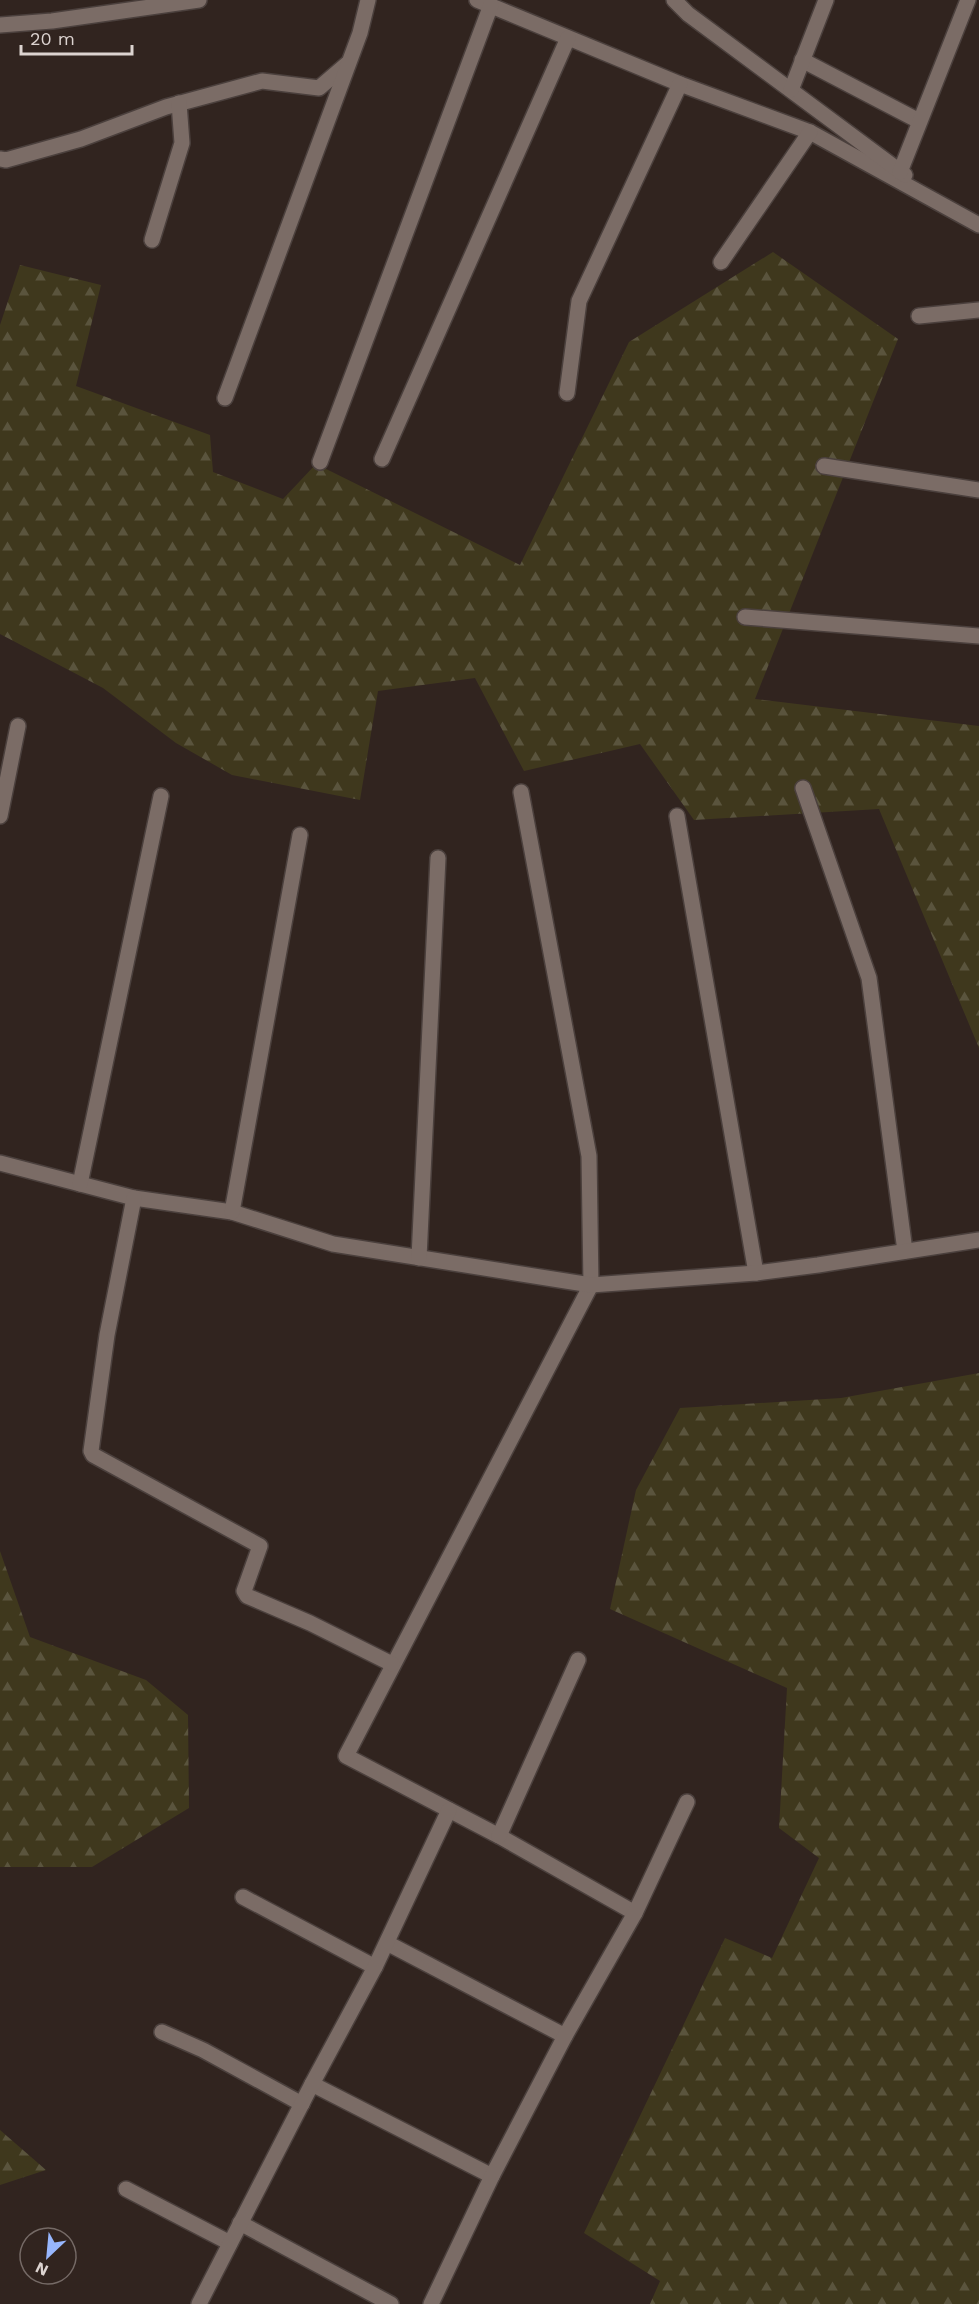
<svg xmlns="http://www.w3.org/2000/svg" width="979" height="2304" viewBox="0 0 979 2304" font-family="'Work Sans',sans-serif">
  <defs>
    <pattern id="forest-firs" width="22" height="20" patternUnits="userSpaceOnUse" patternTransform="scale(1.5)"><rect width="22" height="20" fill="#3f381d"/><path d="M5 1l3.5 6h-7zM16 11l3.5 6h-7z" fill="#5a543d"/></pattern>
  </defs>
  <rect width="100%" height="100%" fill="#31241f"/>
  <g fill="url(#forest-firs)">
    <polygon points="773,252 898,339 755,699 979,726 979,1048 879,809 694,820 640,744 524,771 475,678 378,691 360,800 232,775 176,743 103,688 0,634 0,325 20,265 101,285 76,386 210,435 213,472 283,499 316,464 520,565 629,342"/>
    <polygon points="979,1373 979,2304 650,2304 660,2281 584,2233 725,1938 772,1958 819,1858 779,1828 787,1688 610,1609 636,1490 680,1408 841,1398"/>
    <polygon points="0,1551 30,1637 146,1680 188,1715 189,1808 92,1867 0,1867"/>
    <polygon points="0,2130 46,2170 0,2185"/>
  </g>
  <g fill="none" stroke-linecap="round" stroke-linejoin="round">
    <defs>
      <g id="minor">
        <polyline points="477,0 680,84 810,132 979,225"/>
        <polyline points="674,0 688,14 905,175"/>
        <polyline points="0,25 52,21 199,0"/>
        <polyline points="802,60 919,121"/>
        <polyline points="791,90 826,0"/>
        <polyline points="0,159 6,160 81,139 166,107 262,81 319,88 347,64"/>
        <polyline points="900,172 968,0"/>
        <polyline points="152,240 182,143 179,103"/>
        <polyline points="721,262 810,132"/>
        <polyline points="919,316 979,310"/>
        <polyline points="567,393 579,301 680,84"/>
        <polyline points="225,398 360,33 368,0"/>
        <polyline points="382,459 568,38"/>
        <polyline points="320,462 491,5"/>
        <polyline points="824,466 979,490"/>
        <polyline points="745,617 979,636"/>
        <polyline points="803,788 869,978 905,1251"/>
        <polyline points="521,792 589,1156 591,1285 346,1756 499,1836 635,1913"/>
        <polyline points="0,816 18,726"/>
        <polyline points="677,816 756,1273"/>
        <polyline points="0,1163 134,1198 232,1212 333,1244 591,1285 756,1273 818,1265 979,1240"/>
        <polyline points="80,1184 161,796"/>
        <polyline points="134,1198 107,1335 91,1451 93,1455 260,1546 244,1591 247,1596 310,1623 392,1664"/>
        <polyline points="232,1212 300,835"/>
        <polyline points="419,1258 438,858"/>
        <polyline points="499,1836 578,1660"/>
        <polyline points="243,1897 375,1967"/>
        <polyline points="387,1943 565,2036"/>
        <polyline points="162,2032 203,2050 302,2104"/>
        <polyline points="312,2084 492,2176"/>
        <polyline points="126,2189 230,2243"/>
        <polyline points="240,2223 391,2304"/>
        <polyline points="199,2304 312,2084 375,1967 449,1810"/>
        <polyline points="431,2304 492,2176 565,2036 635,1913 687,1802"/>
      </g>
    </defs>
    <use href="#minor" stroke="#4b403d" stroke-width="18"/>
    <use href="#minor" stroke="#7b6c66" stroke-width="15"/>
  </g>
  <g transform="translate(48 2256) rotate(206)"><circle r="28" fill="#31241f" stroke="#756a66" stroke-width="1.5"/>
  <path d="M0-4.5L10 22L0 15L-10 22Z" fill="#97b6fd"/>
  <text y="-9" font-size="16" font-weight="bold" text-anchor="middle" fill="#dcd3d0">N</text>
  </g>
  <path d="M21 45v9h111v-9" fill="none" stroke="#dcd3d0" stroke-width="3"/>
  <text x="30" y="45" font-size="18" fill="#dcd3d0" stroke="#31241f" stroke-width="4.5" paint-order="stroke">20 m</text>
</svg>
